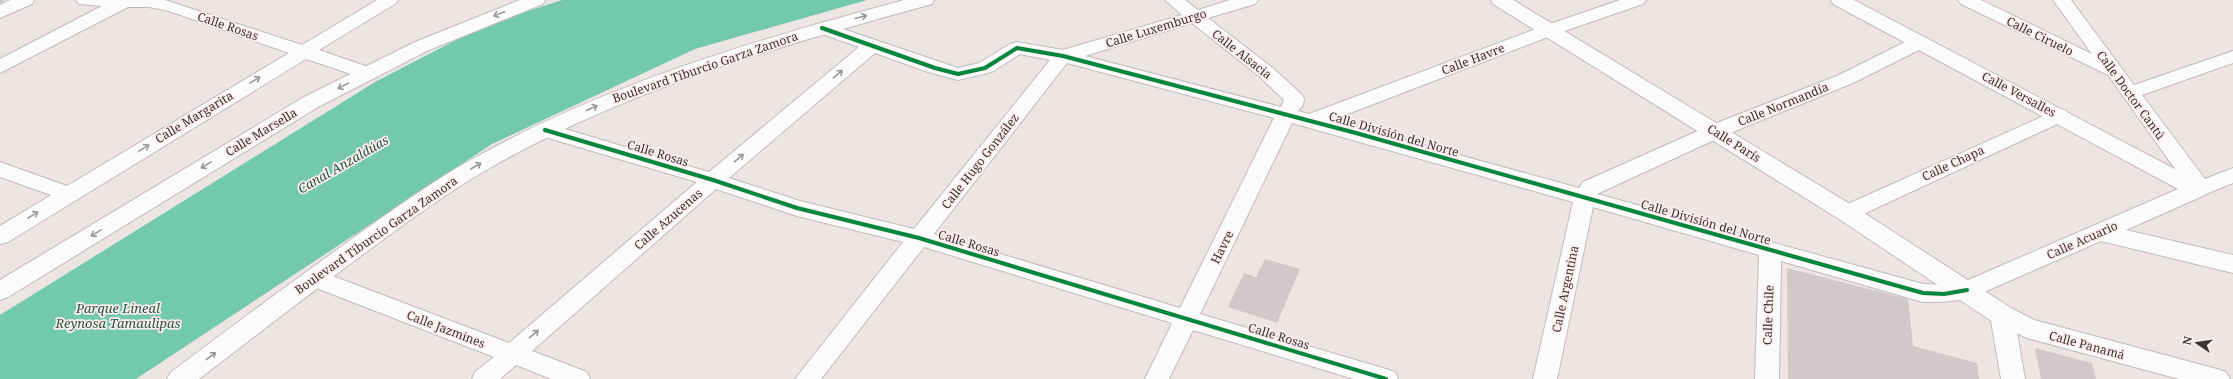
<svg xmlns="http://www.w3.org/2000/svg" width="2233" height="379" viewBox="0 0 2233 379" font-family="'Noto Serif',serif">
  <rect width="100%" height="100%" fill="#ede4e4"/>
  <polygon fill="#72c9ae" points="562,0 867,0 695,49 492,144 136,379 0,379 0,315 375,82 483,26"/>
  <g fill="#d0c8c9">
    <polygon points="1265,259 1300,269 1277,323 1228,307 1244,273 1256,277"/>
    <polygon points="1787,268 1908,299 1913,346 1977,363 1979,379 1788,379"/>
    <polygon points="2035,348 2092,363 2096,379 2041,379"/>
  </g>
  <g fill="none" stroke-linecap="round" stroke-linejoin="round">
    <defs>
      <g id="minor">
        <polygon points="76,0 165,0 302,45 377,0 398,0 395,4 319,50 374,69 376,73 374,77 367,79 360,77 306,59 8,242 0,244 0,226 51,195 0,177 0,162 67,186 289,53 169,11 149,7 128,7 0,73 0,59 102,6 79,4"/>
        <path d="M 1165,0 L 1185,0 L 1198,10 L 1230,0 L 1258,0 L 1255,4 L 1208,18 L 1274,69 L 1301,94 L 1304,98 L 1303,105 L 1298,111 L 1309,114 L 1544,26 L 1620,0 L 1646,0 L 1643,4 L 1556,34 L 1332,120 L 1579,188 L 1583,182 L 1709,126 L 1839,75 L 1913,38 L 1920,36 L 1927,38 L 1929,42 L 1927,46 L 1853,83 L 1723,136 L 1597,194 L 1923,284 L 1944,285 L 1967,281 L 1975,284 L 1978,290 L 1975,296 C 1958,302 1941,302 1923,302 L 1781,261 L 1779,379 L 1755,379 L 1759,255 L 1593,207 L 1557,379 L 1533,379 L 1573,202 L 1292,123 L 1200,314 L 1386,369 L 1395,372 L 1398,379 L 1354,379 L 1193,330 L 1169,379 L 1145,379 L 1172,323 L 924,247 L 821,379 L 795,379 L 903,242 L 797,216 L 716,189 L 532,351 L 587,372 L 590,379 L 551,379 L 516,365 L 500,379 L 472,379 L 475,372 L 494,357 L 306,284 L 303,278 L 306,272 L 314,270 L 322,272 L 509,343 L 697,182 L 538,135 L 535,130 L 538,125 L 545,123 L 709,172 L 859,47 L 816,32 L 813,28 L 816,24 L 822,23 L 828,24 L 958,68 L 979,63 L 1010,44 L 1017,42 L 1063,50 L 1182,15 ZM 1192,23 L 1260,77 L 1284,100 L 1281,107 L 1085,56 ZM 875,53 L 928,72 L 958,80 L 992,72 L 1020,54 L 1050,60 L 914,229 L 800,201 L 729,178 ZM 1067,63 L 1274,118 L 1180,308 L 934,234 Z"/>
        <polygon points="1958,0 1981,0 2092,54 2053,0 2071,0 2134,85 2233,51 2233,63 2142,95 2205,179 2233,168 2233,183 2201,196 2190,195 2186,190 2188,187 2108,75 1961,4"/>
        <polygon points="2059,109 2066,110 2069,115 2066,120 1855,218 1847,221 1839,218 1836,213 1839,208"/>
        <polygon points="2002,306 2010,309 2014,315 2025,379 2001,379 1990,315 1994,309"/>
      </g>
      <polygon id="tertiary" points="10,0 34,0 32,4 0,18 0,5"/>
      <polygon id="secondary" points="1831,0 1854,0 2205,185 2208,190 2205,195 2126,230 2233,255 2233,273 2101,241 1975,296 1967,299 1959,296 1955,290 1959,284 2178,189 1833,4"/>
      <g id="primary">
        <polygon points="520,0 545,0 543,4 429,50 318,107 8,297 0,300 0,280 304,97 415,42"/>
        <path d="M 904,0 L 934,0 L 932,4 C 780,46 627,89 490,168 C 446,193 406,223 365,253 C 309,294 254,337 199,379 L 167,379 L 171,372 C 230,328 289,284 349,241 C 390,212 431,182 474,158 C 609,83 756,40 904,0 Z"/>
        <polygon points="1491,0 1513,0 1855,207 2011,308 2034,320 2217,369 2226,372 2230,379 2179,379 2027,338 1993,322 1839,219 1493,4"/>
      </g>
    </defs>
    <use href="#minor" stroke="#c2bbbb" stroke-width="2"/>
    <use href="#tertiary" stroke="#c2bbbb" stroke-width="2"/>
    <use href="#secondary" stroke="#c2bbbb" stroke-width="2"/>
    <use href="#primary" stroke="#c2bbbb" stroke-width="2"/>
    <use href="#minor" fill="#fcfbfb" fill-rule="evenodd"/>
    <use href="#tertiary" fill="#fcfbfb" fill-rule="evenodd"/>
    <use href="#secondary" fill="#fcfbfb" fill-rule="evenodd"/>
    <use href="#primary" fill="#fcfbfb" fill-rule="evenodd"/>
    <polyline stroke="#c7c4c4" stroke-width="3" stroke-dasharray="5 5" stroke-linecap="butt" points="0,2 3,0"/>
    <defs>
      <g id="cycleway">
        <polyline points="822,28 935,68 958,74 985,68 1017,48 1063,56 1356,133 1923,293 1944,294 1967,290"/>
        <polyline points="545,130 713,180 797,208 919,238 1386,379"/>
      </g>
    </defs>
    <use href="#cycleway" stroke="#feedee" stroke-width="6"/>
    <use href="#cycleway" stroke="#00873e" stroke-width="4"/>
  </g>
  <defs><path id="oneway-shaft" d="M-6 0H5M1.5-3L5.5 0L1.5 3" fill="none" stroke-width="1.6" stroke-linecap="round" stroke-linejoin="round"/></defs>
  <g stroke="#9b9798">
    <use href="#oneway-shaft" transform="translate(499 14) rotate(158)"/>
    <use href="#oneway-shaft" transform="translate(861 17) rotate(-15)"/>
    <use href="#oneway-shaft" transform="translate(838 74) rotate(-40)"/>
    <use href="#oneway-shaft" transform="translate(255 80) rotate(-31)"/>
    <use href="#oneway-shaft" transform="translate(343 86) rotate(152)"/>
    <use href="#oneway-shaft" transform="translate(592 108) rotate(-25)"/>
    <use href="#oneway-shaft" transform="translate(144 148) rotate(-31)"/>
    <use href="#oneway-shaft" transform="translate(739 158) rotate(-40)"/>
    <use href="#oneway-shaft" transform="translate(206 165) rotate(148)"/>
    <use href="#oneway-shaft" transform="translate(476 166) rotate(-30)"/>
    <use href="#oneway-shaft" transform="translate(33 215) rotate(-32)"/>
    <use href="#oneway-shaft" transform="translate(96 233) rotate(148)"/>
    <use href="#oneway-shaft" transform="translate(534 334) rotate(-41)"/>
    <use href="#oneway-shaft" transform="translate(211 356) rotate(-37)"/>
  </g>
  <g text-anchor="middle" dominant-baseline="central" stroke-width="3.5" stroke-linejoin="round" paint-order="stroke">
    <g font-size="12" fill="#3a3334" stroke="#feedee">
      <text transform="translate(228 26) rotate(19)">Calle Rosas</text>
      <text transform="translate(1156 28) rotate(-17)">Calle Luxemburgo</text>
      <text transform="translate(2040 36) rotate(26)">Calle Ciruelo</text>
      <text transform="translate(1242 54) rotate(38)">Calle Alsacia</text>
      <text transform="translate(1473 59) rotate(-21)">Calle Havre</text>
      <text transform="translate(705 67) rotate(-19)">Boulevard Tiburcio Garza Zamora</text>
      <text transform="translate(2019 94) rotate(28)">Calle Versalles</text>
      <text transform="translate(2131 95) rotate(54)">Calle Doctor Cantú</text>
      <text transform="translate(1783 104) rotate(-22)">Calle Normandía</text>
      <text transform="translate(194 117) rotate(-31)">Calle Margarita</text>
      <text transform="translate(261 132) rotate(-31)">Calle Marsella</text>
      <text transform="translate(1394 134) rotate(16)">Calle División del Norte</text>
      <text transform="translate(1734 143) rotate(32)">Calle París</text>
      <text transform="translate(658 153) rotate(17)">Calle Rosas</text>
      <text transform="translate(980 161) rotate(-52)">Calle Hugo González</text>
      <text transform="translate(1953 163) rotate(-25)">Calle Chapa</text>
      <text transform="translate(668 219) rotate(-41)">Calle Azucenas</text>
      <text transform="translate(1706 222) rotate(16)">Calle División del Norte</text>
      <text transform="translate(376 235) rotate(-35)">Boulevard Tiburcio Garza Zamora</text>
      <text transform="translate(2082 240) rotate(-24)">Calle Acuario</text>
      <text transform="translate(969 243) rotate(17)">Calle Rosas</text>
      <text transform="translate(1222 247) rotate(-64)">Havre</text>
      <text transform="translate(1565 289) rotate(-78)">Calle Argentina</text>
      <text transform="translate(1768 315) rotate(-88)">Calle Chile</text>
      <text transform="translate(446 329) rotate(21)">Calle Jazmines</text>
      <text transform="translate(1279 336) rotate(17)">Calle Rosas</text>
      <text transform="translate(2087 345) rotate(15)">Calle Panamá</text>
    </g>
    <g font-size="13" font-style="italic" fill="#245746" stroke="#feedee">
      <text transform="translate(343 164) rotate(-30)">Canal Anzaldúas</text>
      <text x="118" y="308">Parque Lineal<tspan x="118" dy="15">Reynosa Tamaulipas</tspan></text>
    </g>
  </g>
  <g transform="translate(2197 343) rotate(283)" stroke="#feedee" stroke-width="3" paint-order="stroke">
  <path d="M0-3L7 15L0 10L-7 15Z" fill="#3a3334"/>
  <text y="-6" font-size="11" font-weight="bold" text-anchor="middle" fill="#3a3334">N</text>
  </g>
</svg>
